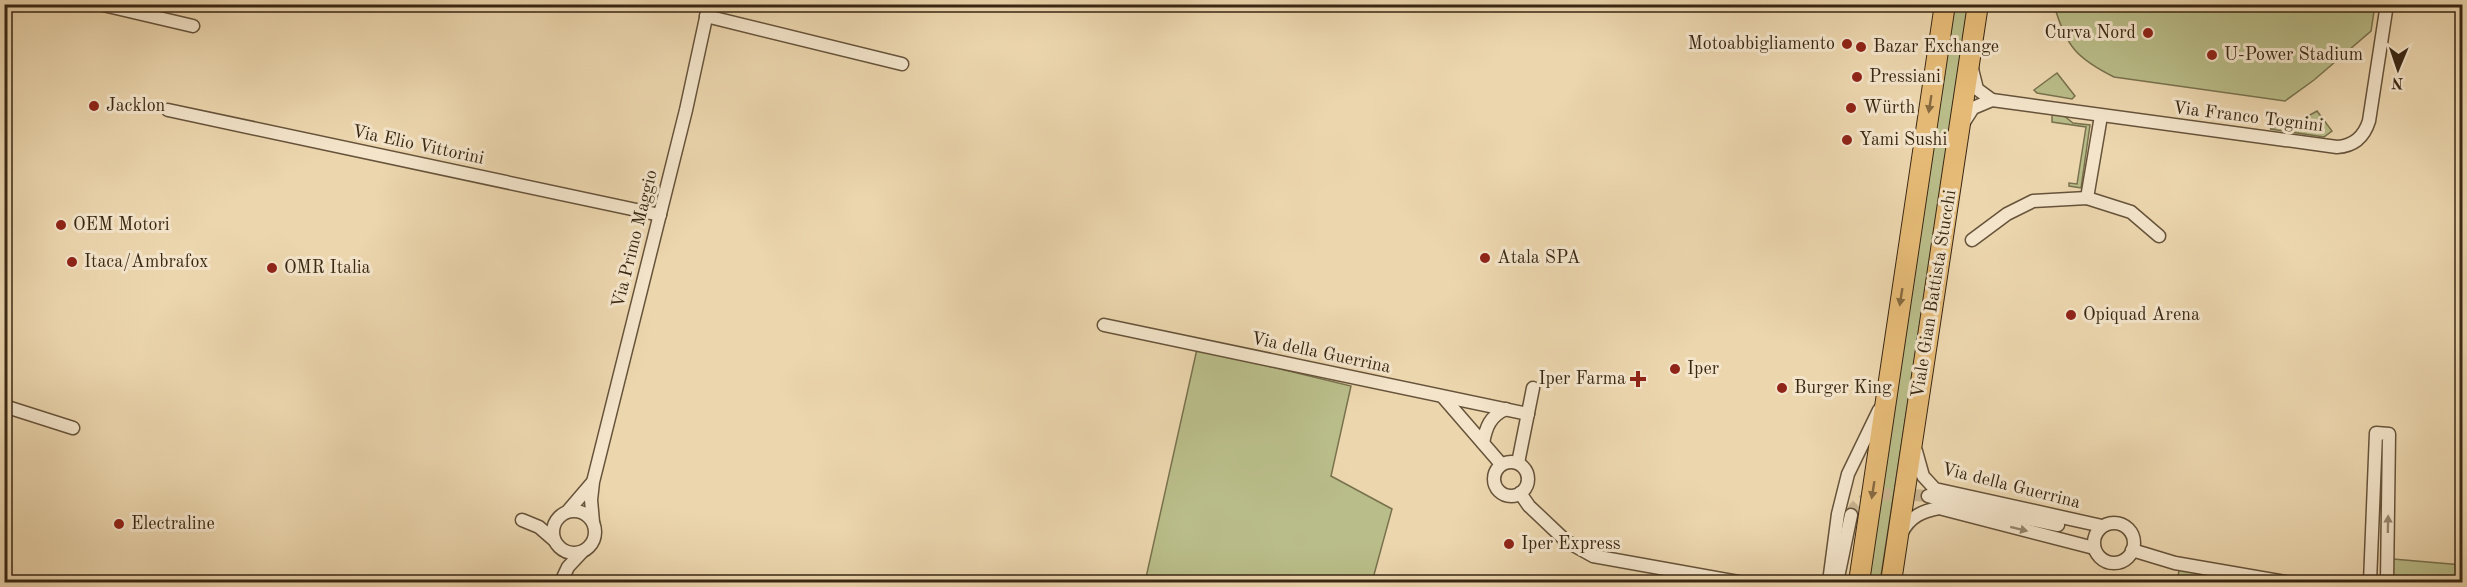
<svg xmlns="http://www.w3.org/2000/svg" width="2467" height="587" viewBox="0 0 2467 587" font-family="'Old Standard TT',serif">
  <rect width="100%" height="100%" fill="#ecd6ae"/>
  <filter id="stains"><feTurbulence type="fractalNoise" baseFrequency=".00333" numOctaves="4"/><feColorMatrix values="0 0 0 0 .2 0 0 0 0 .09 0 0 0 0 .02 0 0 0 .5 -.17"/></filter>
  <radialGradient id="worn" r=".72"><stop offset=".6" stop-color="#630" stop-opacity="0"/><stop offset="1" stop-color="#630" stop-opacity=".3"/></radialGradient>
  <g fill="#b9bd89" stroke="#79724e" stroke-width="1.5">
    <polygon points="1953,5 1970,5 1880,582 1867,582"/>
    <path d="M 2054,5 L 2054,4 L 2375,5 L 2371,31 L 2314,80 L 2285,101 L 2114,77 C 2076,58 2066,46 2054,5 Z"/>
    <polygon points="2057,73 2075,96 2072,99 2037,93 2034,90"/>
    <polygon points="2317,111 2332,131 2324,137 2270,129 2301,120"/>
    <polygon points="2055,114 2063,115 2073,123 2090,125 2081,188 2069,186 2069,183 2077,184 2086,127 2052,122 2052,116"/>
    <polygon points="1197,349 1351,386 1331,476 1392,509 1372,582 1145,582"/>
    <polygon points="2393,559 2462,565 2462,582 2393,582"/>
    <polygon points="2179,570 2256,582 2177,582"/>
  </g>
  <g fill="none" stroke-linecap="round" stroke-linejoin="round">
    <path stroke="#c8b38f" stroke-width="12" stroke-dasharray="12 6" stroke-linecap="butt" d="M 1851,515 C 1860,487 1905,495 1928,496"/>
    <defs>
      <g id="minor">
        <polyline points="99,4 193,26"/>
        <polyline points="706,16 902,64"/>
        <path d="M 1972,69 L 1977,89 L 1992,100 L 2337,147 C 2354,146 2364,137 2369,121 L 2387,4"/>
        <polyline points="168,110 660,215"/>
        <polyline points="1964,122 1973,108 1992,100"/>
        <polyline points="2087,198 2101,116"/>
        <polyline points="1972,240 2007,214 2033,201 2087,198 2131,212 2159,236"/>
        <polyline points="1104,325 1528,414"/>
        <polyline points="1443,397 1501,464"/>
        <polyline points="4,406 73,428"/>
        <path d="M 1483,443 C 1486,427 1490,416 1506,409"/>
        <polyline points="1916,451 1923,476 1935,489 2102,526"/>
        <circle cx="1511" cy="479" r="17"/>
        <polyline points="1518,463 1533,388"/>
        <polyline points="1520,493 1529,506 1566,541 1593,556 1738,582"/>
        <polyline points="1928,496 1955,504 2058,525"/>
        <circle cx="574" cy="532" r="21"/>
        <polyline points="568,511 592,483"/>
        <polyline points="522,520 539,527 554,540"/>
        <polyline points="593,522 591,500 593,482 686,110 709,4"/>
        <circle cx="2114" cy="543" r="20"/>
        <path d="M 1902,532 C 1910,517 1922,511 1939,508 L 2094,548"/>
        <polyline points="2132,550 2175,563 2285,582"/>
        <polyline points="561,582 568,567 582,552"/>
        <polyline points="1829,582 1838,514 1848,474 1879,410"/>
        <polyline points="1837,582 1851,515"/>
        <polyline points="2370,582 2376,433 2389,434 2387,582"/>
      </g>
      <g id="primary">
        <polyline points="1859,582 1945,4"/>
        <polyline points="1891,582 1978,4"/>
      </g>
    </defs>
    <use href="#minor" stroke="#66533a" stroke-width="15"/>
    <use href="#primary" stroke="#392713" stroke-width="22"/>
    <use href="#minor" stroke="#f3e4ca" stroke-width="12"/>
    <use href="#primary" stroke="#e6bb77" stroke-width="20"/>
  </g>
  <defs><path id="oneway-solid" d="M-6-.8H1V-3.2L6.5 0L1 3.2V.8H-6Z" transform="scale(1.5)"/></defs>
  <g fill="#876a40">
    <use href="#oneway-solid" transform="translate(1930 104) rotate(99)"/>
    <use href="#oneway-solid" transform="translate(1901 297) rotate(99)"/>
    <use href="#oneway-solid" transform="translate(1873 490) rotate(99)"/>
  </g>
  <g fill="#96866e">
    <use href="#oneway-solid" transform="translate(2388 524) rotate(-89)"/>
    <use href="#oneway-solid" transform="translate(2019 529) rotate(14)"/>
  </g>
  <g fill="#8f2418" stroke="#f3e4ca" stroke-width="2">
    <circle cx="2148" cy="33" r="6"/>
    <circle cx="1847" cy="44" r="6"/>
    <circle cx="1861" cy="47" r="6"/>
    <circle cx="2212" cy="55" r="6"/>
    <circle cx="1857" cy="77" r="6"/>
    <circle cx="94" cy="106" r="6"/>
    <circle cx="1851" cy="108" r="6"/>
    <circle cx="1847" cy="140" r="6"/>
    <circle cx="61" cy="225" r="6"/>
    <circle cx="1485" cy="258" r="6"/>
    <circle cx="72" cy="262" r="6"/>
    <circle cx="272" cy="268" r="6"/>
    <circle cx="2071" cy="315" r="6"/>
    <circle cx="1675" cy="369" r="6"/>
    <path d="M1635 370h6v6h6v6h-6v6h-6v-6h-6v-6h6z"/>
    <circle cx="1782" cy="388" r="6"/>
    <circle cx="119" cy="524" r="6"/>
    <circle cx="1509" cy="544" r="6"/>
  </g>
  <g text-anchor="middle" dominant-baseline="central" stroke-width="6" stroke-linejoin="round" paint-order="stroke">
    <g font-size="18" fill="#392713" stroke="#f3e4ca" text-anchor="start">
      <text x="2136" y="33" text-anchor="end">Curva Nord</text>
      <text x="1835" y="44" text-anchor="end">Motoabbigliamento</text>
      <text x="1873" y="47">Bazar Exchange</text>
      <text x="2224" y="55">U-Power Stadium</text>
      <text x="1869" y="77">Pressiani</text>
      <text x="106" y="106">Jacklon</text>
      <text x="1863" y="108">Würth</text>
      <text x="1859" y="140">Yami Sushi</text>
      <text x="73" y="225">OEM Motori</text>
      <text x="1497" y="258">Atala SPA</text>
      <text x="84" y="262">Itaca/Ambrafox</text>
      <text x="284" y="268">OMR Italia</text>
      <text x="2083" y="315">Opiquad Arena</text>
      <text x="1687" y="369">Iper</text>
      <text x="1626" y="379" text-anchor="end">Iper Farma</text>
      <text x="1794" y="388">Burger King</text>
      <text x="131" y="524">Electraline</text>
      <text x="1521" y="544">Iper Express</text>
    </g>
    <g font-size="18" fill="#392713" stroke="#f3e4ca">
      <text transform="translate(2248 117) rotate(7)">Via Franco Tognini</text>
      <text transform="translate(418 145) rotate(12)">Via Elio Vittorini</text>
      <text transform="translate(635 239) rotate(-76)">Via Primo Maggio</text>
      <text transform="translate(1934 294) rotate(-81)">Viale Gian Battista Stucchi</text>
      <text transform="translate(1321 353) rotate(12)">Via della Guerrina</text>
      <text transform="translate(2011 486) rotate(14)">Via della Guerrina</text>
    </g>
  </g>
  <rect width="2467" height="587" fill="none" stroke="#ecd6ae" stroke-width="24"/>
  <rect x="6" y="6" width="2455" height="575" fill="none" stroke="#392713" stroke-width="3"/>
  <rect x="12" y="12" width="2443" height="563" fill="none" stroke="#392713" stroke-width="1.5"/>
  <g transform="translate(2398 69) rotate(182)" stroke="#f3e4ca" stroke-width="4.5" paint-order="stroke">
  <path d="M0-4.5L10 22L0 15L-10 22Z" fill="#392713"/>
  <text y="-9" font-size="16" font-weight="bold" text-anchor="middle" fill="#392713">N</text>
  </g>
  <rect width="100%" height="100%" filter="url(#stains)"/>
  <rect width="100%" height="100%" fill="url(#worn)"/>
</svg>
